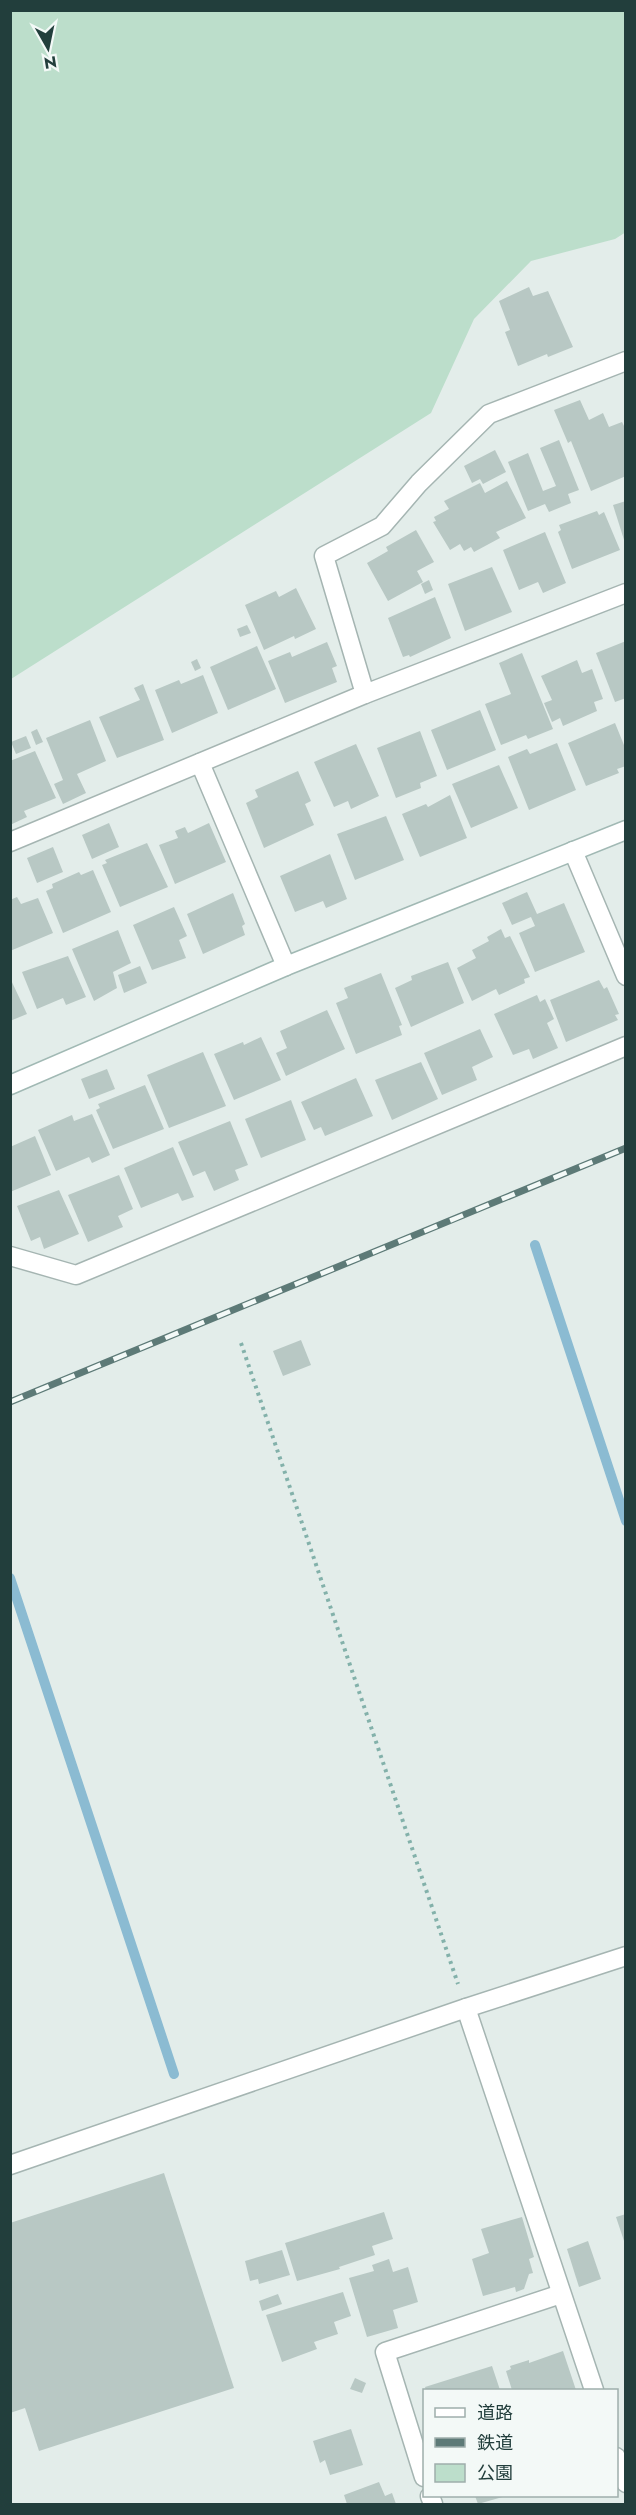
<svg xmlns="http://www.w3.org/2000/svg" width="636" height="2515" viewBox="0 0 636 2515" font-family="Jost,'Noto Sans JP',sans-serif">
  <rect width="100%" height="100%" fill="#e3edea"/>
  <polygon fill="#bcdecb" points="11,10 625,11 626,232 615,239 531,261 474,319 431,413 11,679"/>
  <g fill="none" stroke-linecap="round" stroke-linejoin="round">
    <g stroke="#8bbbd2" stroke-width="10">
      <polyline points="535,1245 626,1521"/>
      <polyline points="10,1578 174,2074"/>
    </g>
  </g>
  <g fill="#b8c8c4">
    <polygon points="529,287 533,296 548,291 573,347 548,357 547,354 518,366 505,332 510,330 499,301"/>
    <polygon points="580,400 589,420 603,413 609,427 622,422 626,430 626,476 591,491 571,441 568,443 554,410"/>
    <polygon points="559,440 579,490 568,494 571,503 549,512 545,504 528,511 508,462 528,453 543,491 556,486 540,448"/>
    <polygon points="495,450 506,472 483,484 480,479 472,483 464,466"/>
    <polygon points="507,481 526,518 496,532 500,538 474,552 471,547 464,551 460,544 450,550 433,522 436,521 434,517 449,509 444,501 480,483 485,493"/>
    <polygon points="626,501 626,543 625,543 613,505"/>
    <polygon points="597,511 599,515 604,512 620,550 572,569 558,532 561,530 559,525"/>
    <polygon points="416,530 434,562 417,571 423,582 388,601 367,563 388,551 386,547"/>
    <polygon points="545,532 566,583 543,593 538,582 519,590 503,550"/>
    <polygon points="492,567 512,612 465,631 448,584"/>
    <polygon points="429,580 433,590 425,594 421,584"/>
    <polygon points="296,588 316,629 295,639 294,636 264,650 245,605 276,591 279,597"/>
    <polygon points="435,597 451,638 410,657 409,655 403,657 388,618"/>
    <polygon points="247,625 251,633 240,637 237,629"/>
    <polygon points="626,641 626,698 615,702 596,653"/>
    <polygon points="327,642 337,666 332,668 337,682 285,703 268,661 290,652 292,657"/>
    <polygon points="257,646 276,689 228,710 210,667"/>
    <polygon points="522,653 553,729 528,739 526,735 501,745 485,704 511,694 499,663"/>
    <polygon points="197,659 201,668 195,671 191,662"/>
    <polygon points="577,660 582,673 592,669 603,699 594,702 597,711 563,726 560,718 552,722 544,703 552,700 541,676"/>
    <polygon points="203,675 218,713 172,733 155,690 179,680 181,684"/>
    <polygon points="143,684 164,740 117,758 99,717 140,700 134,688"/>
    <polygon points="480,710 496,750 447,770 431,730"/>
    <polygon points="90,720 106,761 77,774 86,793 63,804 54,784 63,780 46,738"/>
    <polygon points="615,723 626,750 626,766 617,769 619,773 586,786 568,743"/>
    <polygon points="37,729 43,742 36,745 31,732"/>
    <polygon points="420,731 437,776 420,783 421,788 396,798 377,748"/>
    <polygon points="26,736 31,748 16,754 11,742"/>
    <polygon points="557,743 576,790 529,810 508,757 527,749 530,754"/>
    <polygon points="356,744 379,796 351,809 348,801 334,807 314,762"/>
    <polygon points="35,751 56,798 24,811 27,817 10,825 10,761"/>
    <polygon points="499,765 518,808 471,828 452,784"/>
    <polygon points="298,771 311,801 305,804 314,825 264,848 246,803 258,797 255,790"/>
    <polygon points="450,795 467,838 420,857 402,814 426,804 428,807"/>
    <polygon points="386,816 404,860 355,880 337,834"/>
    <polygon points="109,823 119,847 92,859 82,835"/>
    <polygon points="209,823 226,862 175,884 159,845 178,838 175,831 185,827 188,833"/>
    <polygon points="147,843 168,887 120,907 102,865 107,863 105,860"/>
    <polygon points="53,847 63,872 37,883 27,858"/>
    <polygon points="330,854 347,899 326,908 323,901 295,912 280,876"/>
    <polygon points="93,870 111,912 63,933 46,891 53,888 52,884 79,872 81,875"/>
    <polygon points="527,892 537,914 564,903 585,952 535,972 519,933 535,926 531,917 512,925 502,903"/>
    <polygon points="233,893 245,924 242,926 245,935 203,954 187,914"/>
    <polygon points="17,897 21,904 38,898 53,933 10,951 10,900"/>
    <polygon points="174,907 187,936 179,940 186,958 152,970 133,925"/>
    <polygon points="501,929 505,938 510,936 530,977 524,979 525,983 499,995 496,989 472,1001 457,968 476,958 472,950 489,941 487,937"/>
    <polygon points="118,930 131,963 113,972 117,988 94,1001 72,949"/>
    <polygon points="68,956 86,997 66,1005 63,998 37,1009 22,972"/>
    <polygon points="448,962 464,1003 411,1027 395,988 412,980 411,976"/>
    <polygon points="140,966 147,983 124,993 118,975"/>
    <polygon points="381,973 402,1025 399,1026 402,1035 356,1054 336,1003 348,998 344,988"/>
    <polygon points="10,978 27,1014 10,1021"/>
    <polygon points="599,980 604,989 607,987 619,1014 615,1015 618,1020 566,1042 550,1000"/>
    <polygon points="537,995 540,1002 545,999 554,1019 547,1023 558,1048 533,1059 529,1049 513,1055 494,1014"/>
    <polygon points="327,1010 345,1049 286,1076 276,1053 287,1048 280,1031"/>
    <polygon points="480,1029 493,1057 472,1067 477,1080 442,1095 424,1053"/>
    <polygon points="261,1037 281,1080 234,1100 214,1054 243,1042 244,1045"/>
    <polygon points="203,1052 226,1106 169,1128 147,1075"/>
    <polygon points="421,1062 438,1099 392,1120 375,1080"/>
    <polygon points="107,1069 115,1089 89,1099 81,1079"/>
    <polygon points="356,1078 373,1116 325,1136 321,1127 314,1130 301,1102"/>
    <polygon points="145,1085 164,1129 113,1149 96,1110 100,1108 98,1104"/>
    <polygon points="291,1100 306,1140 261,1158 245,1119"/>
    <polygon points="92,1114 110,1155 92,1163 89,1157 56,1171 38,1130 72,1115 74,1121"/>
    <polygon points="230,1121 248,1165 235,1170 239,1180 214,1191 205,1171 193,1176 178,1142"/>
    <polygon points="35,1136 51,1175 10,1192 10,1147"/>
    <polygon points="173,1147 194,1197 182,1201 178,1193 141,1208 124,1168"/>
    <polygon points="119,1175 133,1209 118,1216 123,1227 88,1242 68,1195"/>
    <polygon points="59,1190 79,1234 44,1249 40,1237 31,1241 17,1206"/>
    <polygon points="301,1340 311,1365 283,1376 273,1351"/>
    <polygon points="164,2173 234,2388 39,2451 25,2408 10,2413 10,2223"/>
    <polygon points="384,2212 393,2239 372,2246 375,2255 339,2267 340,2269 297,2281 285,2243"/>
    <polygon points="626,2214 626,2244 625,2244 616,2217"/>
    <polygon points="522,2217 534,2257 529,2259 533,2273 529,2274 524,2289 516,2292 515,2287 483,2296 472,2259 489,2253 481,2229"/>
    <polygon points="588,2241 601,2279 579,2287 567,2249"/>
    <polygon points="282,2250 290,2275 259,2284 258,2279 250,2281 245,2261"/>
    <polygon points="389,2259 393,2272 408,2267 418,2302 393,2310 398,2328 367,2337 349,2278 374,2271 372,2265"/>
    <polygon points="343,2292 351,2316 334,2322 338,2334 314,2342 317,2349 282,2362 266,2315"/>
    <polygon points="278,2294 282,2304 262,2311 259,2301"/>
    <polygon points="563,2351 576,2390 512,2390 506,2371 511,2369 510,2366 529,2360 529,2363"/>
    <polygon points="492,2366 500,2390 426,2390 425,2387"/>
    <polygon points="355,2378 366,2383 362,2393 350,2389"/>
    <polygon points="351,2429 363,2465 330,2475 325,2460 320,2463 313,2441"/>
    <polygon points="379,2482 385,2496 392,2493 396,2504 347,2504 344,2495"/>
    <polygon points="475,2496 506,2496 478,2504"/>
  </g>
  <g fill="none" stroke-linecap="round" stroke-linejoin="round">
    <defs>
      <g id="lane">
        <polyline points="10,2165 466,2008"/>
        <polyline points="424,2477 385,2352 561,2294"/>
        <polyline points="430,2496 433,2504"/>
      </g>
      <g id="street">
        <polyline points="365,694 324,556 382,526 419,483 489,414 626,361"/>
        <polyline points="200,763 286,966"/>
        <polyline points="10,842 365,694 626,593"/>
        <polyline points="573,851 626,976"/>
        <polyline points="10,1256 76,1275 626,1046"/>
        <polyline points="594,2390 466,2008 626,1956"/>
        <polyline points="616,2457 626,2483"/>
      </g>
      <polyline id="secondary" points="10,1085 286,966 626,830"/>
    </defs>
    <use href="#lane" stroke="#a5b5b2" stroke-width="21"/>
    <use href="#street" stroke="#a5b5b2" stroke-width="21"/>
    <use href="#secondary" stroke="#a1b9b4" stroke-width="21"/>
    <polyline stroke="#83b1aa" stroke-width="4" stroke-dasharray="3 4.5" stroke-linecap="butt" points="241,1343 458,1984"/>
    <use href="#lane" stroke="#fff" stroke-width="18"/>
    <use href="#street" stroke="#fff" stroke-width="18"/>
    <use href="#secondary" stroke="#fff" stroke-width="18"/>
    <defs>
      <polyline id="rail" points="10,1402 626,1148"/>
    </defs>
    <use href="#rail" stroke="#5d7a77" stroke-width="7"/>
    <use href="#rail" stroke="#f3f9f7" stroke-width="4.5" stroke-dasharray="14" stroke-linecap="butt"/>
  </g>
  <rect width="636" height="2515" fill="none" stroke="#223e3c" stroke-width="24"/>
  <rect x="423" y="2389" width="195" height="108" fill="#f3f9f7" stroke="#9faeac" stroke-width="1.5"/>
  <rect x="435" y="2408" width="30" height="9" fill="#ffffff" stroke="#9faeac" stroke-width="1.5"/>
  <text x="477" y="2419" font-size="18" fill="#223e3c">道路</text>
  <rect x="435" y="2438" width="30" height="9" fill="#5d7a77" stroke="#9faeac" stroke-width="1.5"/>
  <text x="477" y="2449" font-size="18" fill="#223e3c">鉄道</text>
  <rect x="435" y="2464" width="30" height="18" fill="#bcdecb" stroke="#9faeac" stroke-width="1.5"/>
  <text x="477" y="2479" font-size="18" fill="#223e3c">公園</text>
  <g transform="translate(48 48) rotate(171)" stroke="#f3f9f7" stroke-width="4.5" paint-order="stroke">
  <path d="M0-4.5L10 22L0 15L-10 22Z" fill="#223e3c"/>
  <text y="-9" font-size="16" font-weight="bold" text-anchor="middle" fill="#223e3c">N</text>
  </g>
</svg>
